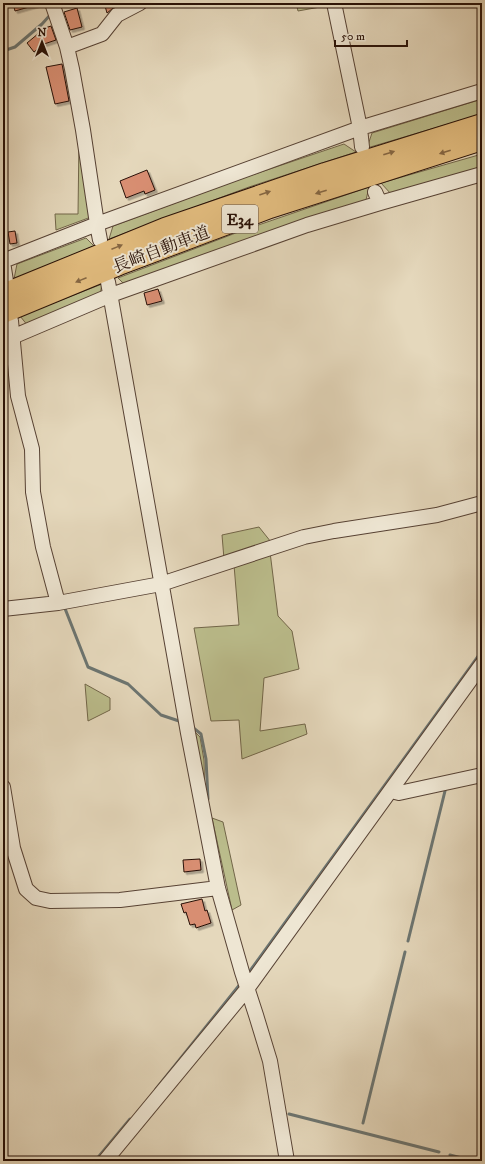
<svg xmlns="http://www.w3.org/2000/svg" width="485" height="1164" font-family="'IM FELL DW Pica','Noto Serif JP',serif">
<style>
.green{fill:#bbbd8c;stroke:#726649}
.lines{fill:none;stroke-linecap:round;stroke-linejoin:round}
.stream{stroke:#6c7571;stroke-width:3}
.building{fill:#d88e72;stroke:#281006;filter:url(#shadow)}
.minor-casing{stroke:#574234;stroke-width:16}
.highway-casing{stroke:#281006;stroke-width:22}
.minor{stroke:#eee6d3;stroke-width:14}
.highway{stroke:#e2bc7e;stroke-width:20}
.oneway{fill:#856642}
.labels{text-anchor:middle;stroke-width:4;stroke-linejoin:round;paint-order:stroke}
.shield{fill:#eee6d3;stroke:#635044;stroke-width:1}
.shield-label{font-size:16px;font-weight:bold;fill:#281006}
.street-label{font-size:17px;fill:#281006;stroke:#eee6d3}
</style>
<defs>
<filter id="shadow"><feDropShadow dx="2.5" dy="2.5" stdDeviation="0" flood-color="#0004"/></filter>
</defs>
<rect width="100%" height="100%" fill="#e5d8bc"/>
<filter id="stains"><feTurbulence type="fractalNoise" baseFrequency=".005" numOctaves="4"/><feColorMatrix values="0 0 0 0 .2 0 0 0 0 .09 0 0 0 0 .02 0 0 0 .5 -.17"/></filter>
<radialGradient id="worn" r=".72"><stop offset=".6" stop-color="#630" stop-opacity="0"/><stop offset="1" stop-color="#630" stop-opacity=".3"/></radialGradient>
<path class="green" d="M 296,3 L 331,3 L 331,5 L 298,11 Z
M 482,99 L 482,114 L 367,148 L 372,133 Z
M 79,138 L 91,217 L 56,230 L 55,214 L 78,214 Z
M 344,144 L 356,152 L 249,187 L 109,239 L 113,226 L 240,179 Z
M 482,154 L 482,167 L 391,194 L 381,183 Z
M 369,187 L 366,200 L 270,232 L 125,285 L 118,278 L 241,231 Z
M 86,238 L 94,246 L 14,279 L 17,264 Z
M 102,284 L 100,295 L 28,326 L 20,316 Z
M 259,527 L 271,542 L 224,559 L 222,535 Z
M 270,552 L 278,616 L 292,631 L 299,669 L 264,678 L 260,731 L 305,724 L 307,734 L 242,759 L 239,720 L 211,721 L 194,628 L 239,625 L 234,565 Z
M 85,684 L 110,698 L 110,710 L 88,721 Z
M 192,729 L 200,737 L 204,760 L 205,802 Z
M 212,818 L 223,822 L 241,905 L 232,910 Z"/>
<g class="lines">
<path class="stream" d="M 3,51 L 15,47 L 42,24 L 51,14
M 3,219 L 6,247
M 64,606 L 88,667 L 128,684 L 161,715 L 182,722
M 191,726 L 201,734 L 206,759 L 208,799
M 408,941 L 445,791
M 247,975 L 482,651
M 156,1089 L 241,983
M 289,1114 L 439,1152
M 363,1123 L 405,952
M 450,1155 L 473,1161
M 95,1161 L 130,1119"/>
</g>
<path class="building" d="M 13,3 L 36,3 L 36,5 L 15,11 Z
M 114,3 L 116,3 L 117,5 L 107,13 L 105,6 Z
M 77,8 L 82,27 L 70,30 L 64,12 Z
M 51,26 L 56,40 L 44,44 L 34,52 L 27,43 L 45,28 Z
M 62,64 L 69,101 L 55,104 L 46,67 Z
M 147,170 L 155,190 L 145,194 L 144,191 L 126,198 L 120,181 Z
M 15,231 L 17,243 L 10,244 L 8,232 Z
M 158,289 L 162,301 L 147,305 L 144,293 Z
M 200,859 L 201,870 L 184,872 L 183,860 Z
M 202,899 L 205,911 L 207,910 L 211,923 L 196,928 L 195,924 L 190,925 L 186,912 L 184,913 L 181,904 Z"/>
<g class="lines">
<defs>
<path id="minor" d="M 52,3 L 67,47 L 72,69 L 83,130 L 97,224 L 100,240
M 334,3 L 360,128 L 362,147
M 67,47 L 102,34 L 117,15 L 140,3
M 375,192 L 380,203
M 3,261 L 97,224 L 360,128 L 482,91
M 3,262 L 6,281
M 108,282 L 188,733 L 218,888 L 242,972 L 256,1015 L 270,1061 L 287,1161
M 11,321 L 18,396 L 32,449 L 33,492 L 43,547 L 58,603
M 3,341 L 111,295 L 307,225 L 380,203 L 482,174
M 3,609 L 58,603 L 161,584 L 304,537 L 334,531 L 437,515 L 482,503
M 3,787 L 13,848 L 26,889 L 36,898 L 50,901 L 120,900 L 218,888
M 391,791 L 399,793 L 482,775
M 105,1161 L 247,989 L 482,664"/>
<path id="highway" d="M 3,294 L 165,228 L 325,173 L 482,124
M 3,313 L 119,265 L 270,208 L 482,140"/>
</defs>
<use href="#minor" class="minor-casing"/>
<use href="#highway" class="highway-casing"/>
<use href="#minor" class="minor"/>
<use href="#highway" class="highway"/>
</g>
<defs><path id="oneway-solid" d="M-6-.8H1V-3.2L6.5 0L1 3.2V.8H-6Z"/></defs>
<g class="oneway">
<use href="#oneway-solid" transform="translate(445 152) rotate(162)"/>
<use href="#oneway-solid" transform="translate(389 153) rotate(-18)"/>
<use href="#oneway-solid" transform="translate(321 192) rotate(162)"/>
<use href="#oneway-solid" transform="translate(265 193) rotate(-19)"/>
<use href="#oneway-solid" transform="translate(117 247) rotate(-22)"/>
<use href="#oneway-solid" transform="translate(81 280) rotate(158)"/>
</g>
<g class="labels">
<rect class="shield" x="222" y="205" width="36" height="28" rx="3"/>
<g class="shield-label">
<text x="240" y="225">E34</text>
</g>
<g class="street-label">
<text transform="translate(161 249) rotate(-21)" y="6">長崎自動車道</text>
</g>
</g>
<rect width="485" height="1164" fill="none" stroke="#e5d8bc" stroke-width="16"/>
<rect x="4" y="4" width="477" height="1156" fill="none" stroke="#281006" stroke-width="2"/>
<rect x="8" y="8" width="469" height="1148" fill="none" stroke="#281006"/>
<g transform="translate(42 42)" stroke="#eee6d3" stroke-width="3" paint-order="stroke">
<path d="M0-3L7 15L0 10L-7 15Z" fill="#281006"/>
<text y="-6" font-size="11" font-weight="bold" text-anchor="middle" fill="#281006">N</text>
</g>
<path d="M335 40v6h72v-6" fill="none" stroke="#281006" stroke-width="2"/>
<text x="341" y="40" font-size="12" fill="#281006" stroke="#eee6d3" stroke-width="3" paint-order="stroke">50 m</text>
<rect width="100%" height="100%" filter="url(#stains)"/>
<rect width="100%" height="100%" fill="url(#worn)"/>
</svg>
